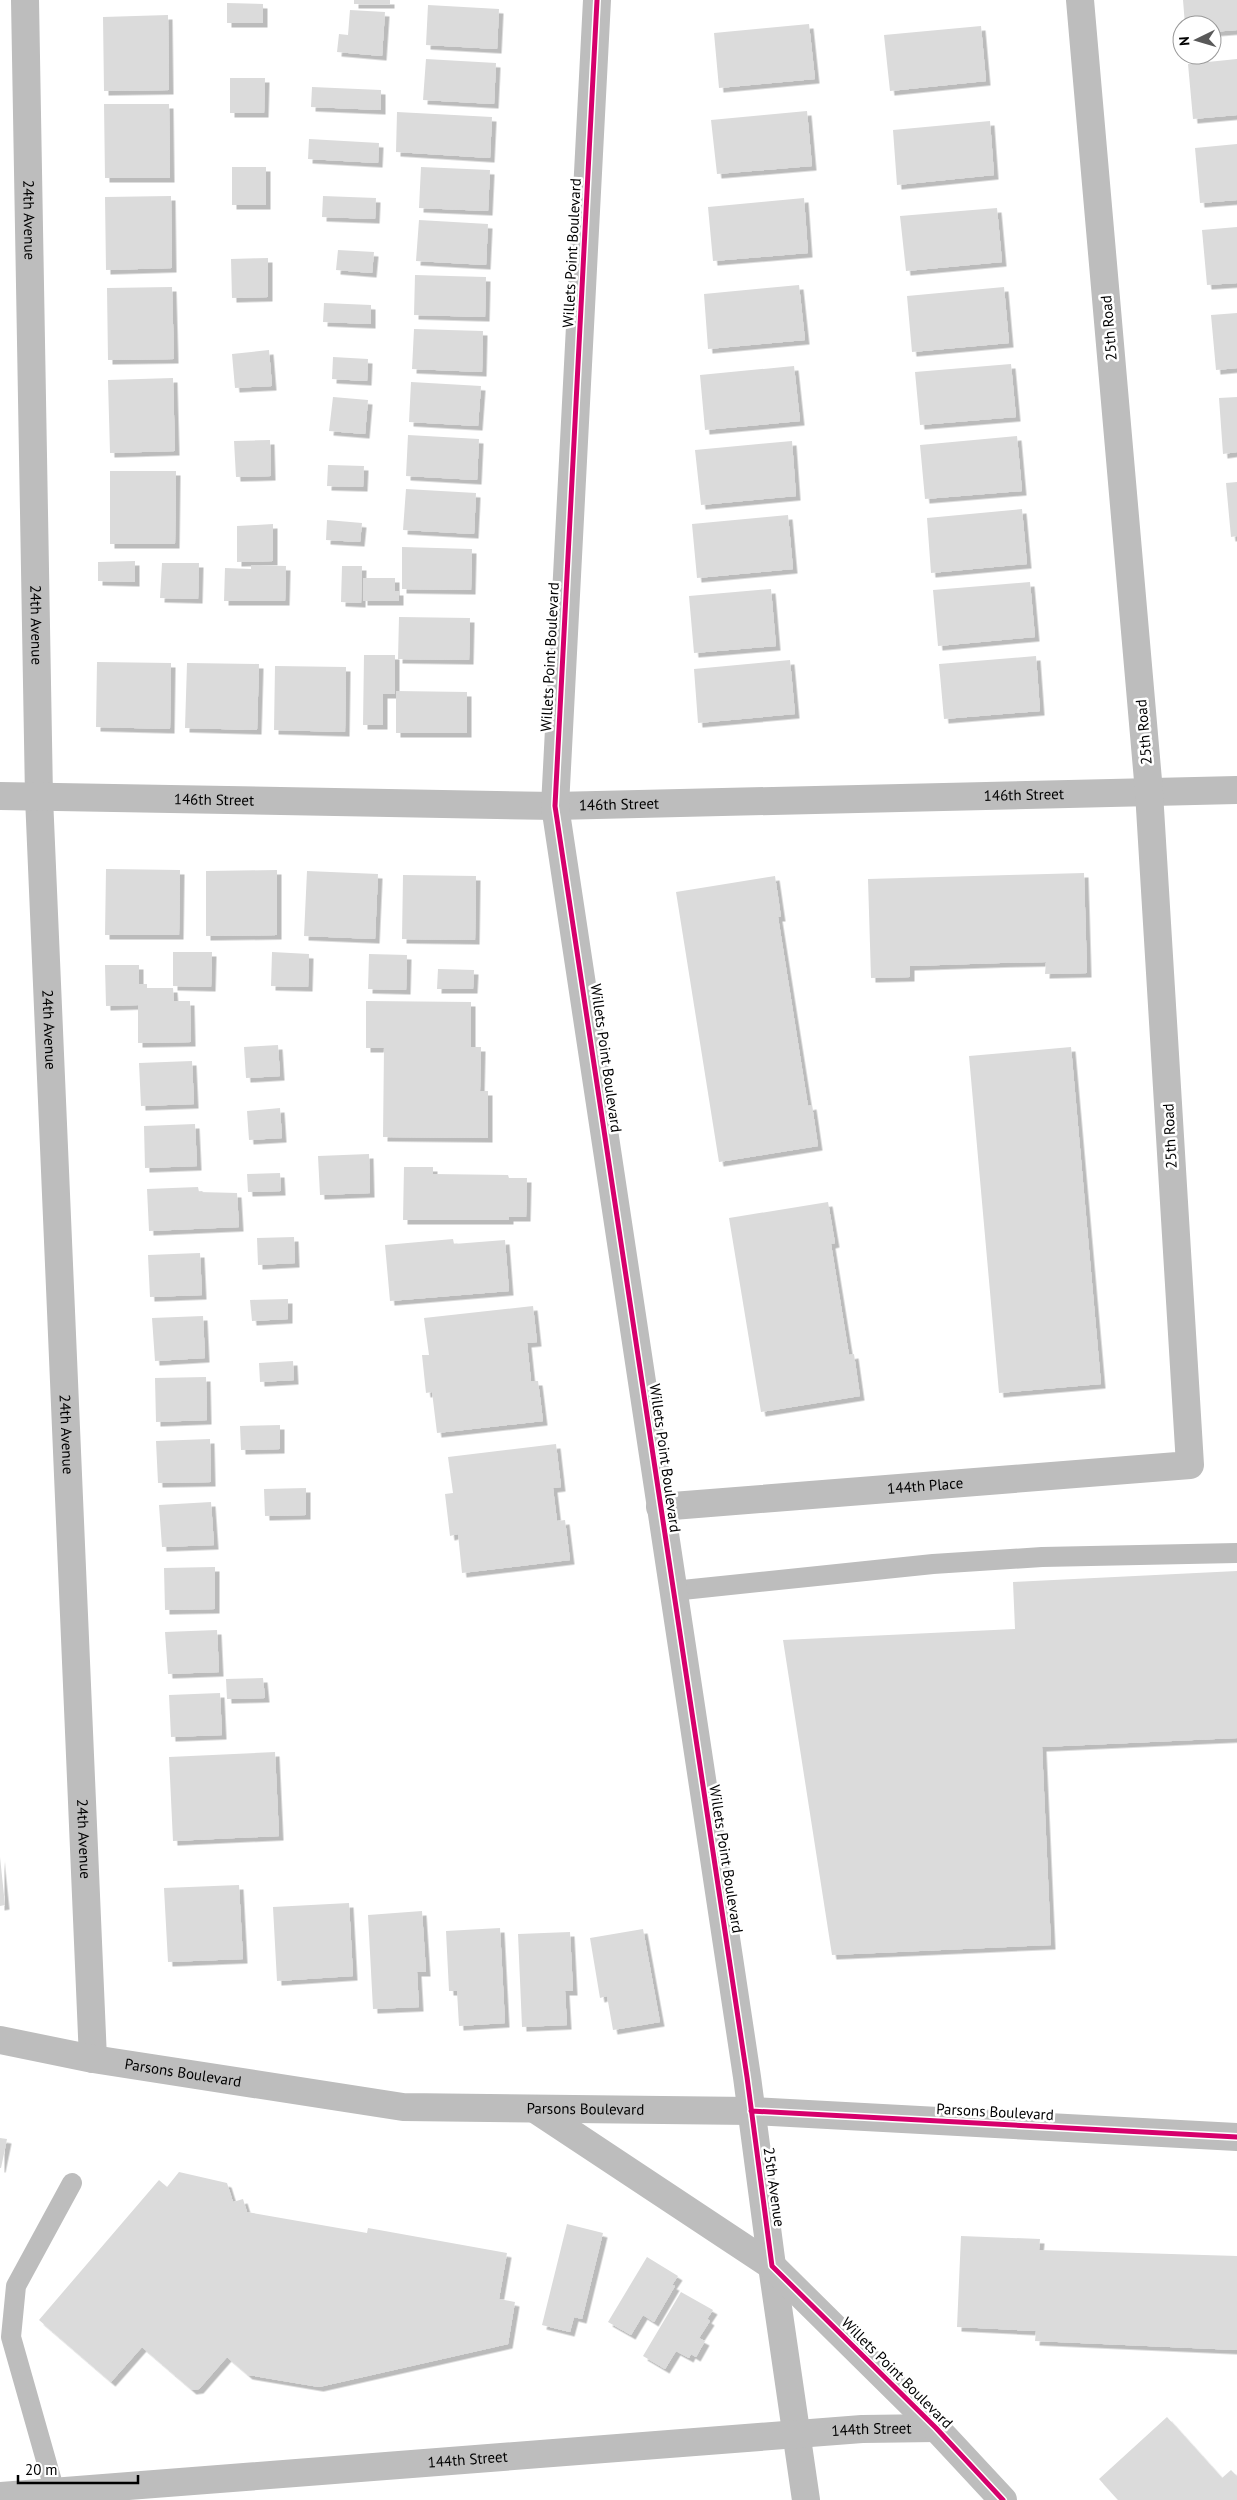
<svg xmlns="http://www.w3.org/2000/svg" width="1237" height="2500" font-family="'PT Sans',sans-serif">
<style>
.building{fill:#dbdbdb;filter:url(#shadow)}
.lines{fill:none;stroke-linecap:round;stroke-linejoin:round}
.service{stroke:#bdbdbd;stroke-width:20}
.minor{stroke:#bdbdbd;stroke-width:28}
.tertiary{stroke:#bdbdbd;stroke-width:28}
.cycleway-casing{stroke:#fff;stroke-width:8}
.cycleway{stroke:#d6006c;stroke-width:5}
.labels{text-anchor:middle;stroke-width:5;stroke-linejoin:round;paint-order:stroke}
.street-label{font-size:15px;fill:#000;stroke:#fff}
</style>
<defs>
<filter id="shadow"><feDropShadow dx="4.5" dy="4.5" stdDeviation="0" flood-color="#0004"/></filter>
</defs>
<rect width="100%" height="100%" fill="#fff"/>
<path class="building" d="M 354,0 L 390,0 L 390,4 L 354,4 Z
M 1183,0 L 1237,0 L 1237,30 L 1212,32 L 1212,25 L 1185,25 Z
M 227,3 L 263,4 L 263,23 L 227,23 Z
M 428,5 L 499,9 L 497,49 L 426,45 Z
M 350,10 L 385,12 L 382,56 L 337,52 L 339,34 L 348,35 Z
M 168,15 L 169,90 L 104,91 L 103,17 Z
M 809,24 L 815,79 L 719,88 L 714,33 Z
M 981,26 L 986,81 L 890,91 L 884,35 Z
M 426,59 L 496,63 L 494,104 L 423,100 Z
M 1237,59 L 1237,115 L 1193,119 L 1188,64 Z
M 230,78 L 265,78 L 264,113 L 230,113 Z
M 312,87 L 381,90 L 381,110 L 311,107 Z
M 104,104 L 169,104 L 170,178 L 105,178 Z
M 807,111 L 812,166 L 717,174 L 711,120 Z
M 397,112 L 492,117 L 490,158 L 396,152 Z
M 990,121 L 994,175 L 897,185 L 893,130 Z
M 309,139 L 379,143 L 378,163 L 308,159 Z
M 1237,144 L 1237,200 L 1200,203 L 1195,148 Z
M 232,167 L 266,167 L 266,205 L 232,205 Z
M 421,167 L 490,170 L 488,211 L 419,208 Z
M 171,196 L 172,268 L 106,270 L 105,197 Z
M 323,196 L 376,198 L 375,219 L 322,217 Z
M 804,198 L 808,253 L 713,261 L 708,207 Z
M 997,208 L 1002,262 L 906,271 L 900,216 Z
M 419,220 L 488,224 L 486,265 L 416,261 Z
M 1237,227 L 1237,283 L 1207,285 L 1202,230 Z
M 338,250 L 374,252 L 372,273 L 336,270 Z
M 268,258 L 268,297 L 232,298 L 231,259 Z
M 415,275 L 486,277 L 485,317 L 414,315 Z
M 799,285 L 805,340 L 708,349 L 704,294 Z
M 172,287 L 174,359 L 108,360 L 107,288 Z
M 1004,287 L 1009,343 L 912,352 L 907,296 Z
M 324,303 L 371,305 L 371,324 L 323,322 Z
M 1237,313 L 1237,368 L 1216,370 L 1211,315 Z
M 414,329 L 483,331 L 482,372 L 412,369 Z
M 269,350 L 272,386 L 235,388 L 232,354 Z
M 333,357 L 368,359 L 367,381 L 332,379 Z
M 1011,364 L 1016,417 L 920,425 L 915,372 Z
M 794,366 L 800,421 L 705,430 L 700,375 Z
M 173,378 L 175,451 L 110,453 L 108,380 Z
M 411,382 L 481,386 L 478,426 L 409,422 Z
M 333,397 L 368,400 L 365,434 L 329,431 Z
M 1237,397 L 1237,452 L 1223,454 L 1219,398 Z
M 408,435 L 479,439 L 477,480 L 406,476 Z
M 1017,436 L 1022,491 L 925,499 L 920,445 Z
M 270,440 L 271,476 L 236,477 L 234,441 Z
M 792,441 L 796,496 L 701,505 L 695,450 Z
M 328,465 L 364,466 L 363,487 L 327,486 Z
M 110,471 L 176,471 L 175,544 L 110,544 Z
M 1237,482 L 1237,536 L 1231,537 L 1226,483 Z
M 406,489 L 476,493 L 474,534 L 403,530 Z
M 1022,509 L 1027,564 L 931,573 L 927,518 Z
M 788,515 L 793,569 L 697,578 L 692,524 Z
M 327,520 L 362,523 L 360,542 L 326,540 Z
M 273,524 L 273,561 L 237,562 L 237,526 Z
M 402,547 L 472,549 L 471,590 L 402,589 Z
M 135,561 L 135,582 L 98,581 L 98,562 Z
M 162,563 L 199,563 L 198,599 L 160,598 Z
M 251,565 L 286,566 L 285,601 L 224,601 L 225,568 L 251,569 Z
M 342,566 L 362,566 L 361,603 L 341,602 Z
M 363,578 L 395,578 L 395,591 L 399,591 L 399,601 L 363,601 Z
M 1030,582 L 1035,637 L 938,646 L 933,590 Z
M 771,589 L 776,646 L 694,653 L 689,596 Z
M 399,617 L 470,618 L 469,660 L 398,659 Z
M 364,655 L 395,655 L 395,694 L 383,694 L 383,725 L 363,725 Z
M 1036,656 L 1040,711 L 944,719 L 939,664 Z
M 790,660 L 795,714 L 698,723 L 694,669 Z
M 97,662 L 171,663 L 170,729 L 96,727 Z
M 187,663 L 259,664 L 257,730 L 185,728 Z
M 275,666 L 346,667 L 345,732 L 274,730 Z
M 396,691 L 467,692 L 467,733 L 396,733 Z
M 106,869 L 180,870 L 179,935 L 105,935 Z
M 277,870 L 277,935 L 206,936 L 206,871 Z
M 307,871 L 378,874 L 375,939 L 304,936 Z
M 1084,873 L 1087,973 L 1045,974 L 1046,962 L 1000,963 L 910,966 L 910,977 L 871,978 L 868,879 Z
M 403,875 L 476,876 L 475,940 L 402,939 Z
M 775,876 L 781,917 L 778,917 L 808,1106 L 812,1105 L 818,1146 L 719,1162 L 676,892 Z
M 173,952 L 212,952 L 211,987 L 173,986 Z
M 272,952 L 309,954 L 308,987 L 271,986 Z
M 369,954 L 407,955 L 406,990 L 368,989 Z
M 105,965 L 139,965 L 139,984 L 147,984 L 147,988 L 173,988 L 174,1001 L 190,1001 L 191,1042 L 138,1043 L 138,1005 L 106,1006 Z
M 438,969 L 474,970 L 473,989 L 437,989 Z
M 366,1001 L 471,1002 L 471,1047 L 481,1047 L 480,1091 L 488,1091 L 488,1138 L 383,1137 L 384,1048 L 366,1048 Z
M 278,1045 L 280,1076 L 246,1078 L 244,1047 Z
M 1071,1047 L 1101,1384 L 999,1393 L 969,1056 Z
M 192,1061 L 194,1104 L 141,1106 L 139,1063 Z
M 280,1108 L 282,1138 L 249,1140 L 247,1111 Z
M 195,1124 L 197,1166 L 145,1168 L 144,1126 Z
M 369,1154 L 370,1193 L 320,1195 L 318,1156 Z
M 404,1167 L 433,1167 L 433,1174 L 508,1175 L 509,1178 L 527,1178 L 526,1217 L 509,1217 L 509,1220 L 403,1220 Z
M 280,1173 L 281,1191 L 248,1192 L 247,1174 Z
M 198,1187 L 199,1192 L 237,1193 L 239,1227 L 149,1231 L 147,1189 Z
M 828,1202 L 835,1243 L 831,1244 L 849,1355 L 854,1354 L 860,1396 L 761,1412 L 729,1218 Z
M 294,1237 L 295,1263 L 258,1265 L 257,1238 Z
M 453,1239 L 454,1244 L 505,1240 L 509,1291 L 390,1301 L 385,1245 Z
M 200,1253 L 202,1295 L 150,1297 L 148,1255 Z
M 288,1299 L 288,1319 L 252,1321 L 250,1300 Z
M 533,1306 L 537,1342 L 527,1343 L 531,1381 L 538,1381 L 543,1421 L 437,1433 L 432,1392 L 426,1393 L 422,1355 L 429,1355 L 424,1318 Z
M 203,1316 L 205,1358 L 155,1361 L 152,1318 Z
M 293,1361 L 294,1380 L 260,1382 L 259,1363 Z
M 206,1377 L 207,1420 L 156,1422 L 155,1378 Z
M 280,1425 L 280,1449 L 241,1450 L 240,1426 Z
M 210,1439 L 211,1482 L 158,1483 L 156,1441 Z
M 556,1444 L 561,1487 L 553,1488 L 557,1521 L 565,1520 L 570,1560 L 462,1573 L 458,1534 L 450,1536 L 445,1494 L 453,1493 L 448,1457 Z
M 306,1488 L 306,1515 L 265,1516 L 264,1489 Z
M 211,1502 L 214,1545 L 162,1547 L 159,1505 Z
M 215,1567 L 215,1609 L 165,1610 L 164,1568 Z
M 1237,1571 L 1237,1738 L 1042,1747 L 1051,1945 L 832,1955 L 783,1640 L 1015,1629 L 1013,1582 Z
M 217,1630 L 219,1672 L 168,1674 L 165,1632 Z
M 263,1678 L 265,1698 L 227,1699 L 226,1679 Z
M 220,1693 L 222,1735 L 171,1737 L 169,1695 Z
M 275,1752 L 279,1836 L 173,1841 L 169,1757 Z
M 0,1857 L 5,1905 L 0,1906 Z
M 239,1885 L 243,1959 L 168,1962 L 164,1888 Z
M 349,1903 L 353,1976 L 277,1981 L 273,1907 Z
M 422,1911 L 426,1972 L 417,1972 L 419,2007 L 373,2009 L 368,1915 Z
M 500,1928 L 505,2023 L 459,2026 L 457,1991 L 449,1991 L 446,1931 Z
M 643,1929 L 660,2022 L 613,2030 L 607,1996 L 600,1998 L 590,1938 Z
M 570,1932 L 573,1991 L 565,1991 L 567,2025 L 522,2027 L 518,1934 Z
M 0,2138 L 7,2139 L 1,2168 L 0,2168 Z
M 179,2172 L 227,2183 L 233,2202 L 243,2199 L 247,2212 L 367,2233 L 368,2228 L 507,2253 L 499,2299 L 515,2302 L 508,2344 L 319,2387 L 248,2375 L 227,2357 L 199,2389 L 192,2390 L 142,2347 L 111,2382 L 39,2320 L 159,2180 L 167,2187 Z
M 567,2224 L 603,2233 L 582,2319 L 574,2317 L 570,2332 L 542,2325 Z
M 961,2236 L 1040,2239 L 1039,2250 L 1237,2256 L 1237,2350 L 1035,2341 L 1036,2331 L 957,2327 Z
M 647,2257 L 678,2276 L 672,2285 L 675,2286 L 654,2322 L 643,2315 L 631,2335 L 608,2322 Z
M 681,2292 L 713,2310 L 707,2319 L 710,2321 L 699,2338 L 705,2341 L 696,2357 L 691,2354 L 689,2358 L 676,2351 L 665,2369 L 643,2356 Z
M 1167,2417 L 1222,2478 L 1231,2470 L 1237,2476 L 1237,2500 L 1118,2500 L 1099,2479 Z"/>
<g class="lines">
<path class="service" d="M 673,1591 L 933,1564 L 1042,1557 L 1237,1553
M 55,2492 L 11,2337 L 16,2286 L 72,2183"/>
<g class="minor">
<path id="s1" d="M 25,0 L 39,797 L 93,2059"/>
<path id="s2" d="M 0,796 L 555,806 L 1237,790"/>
<path id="s3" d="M 660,1507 L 1190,1465 L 1149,792 L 1080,0"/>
<path d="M 772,2266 L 806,2500"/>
<path id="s4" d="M 0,2496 L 862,2429 L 936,2428"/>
</g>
<g class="tertiary">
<path d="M 597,0 L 555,806 L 747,2077 L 772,2266"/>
<path id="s5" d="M 0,2040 L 93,2059 L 403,2107 L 751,2111 L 1237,2137"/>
<path d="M 535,2109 L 772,2266 L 936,2428 L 1003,2500"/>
</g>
<defs>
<path id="cycleway" d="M 597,0 L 555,806 L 747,2077 L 772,2266 L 936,2428 L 1003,2500
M 751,2111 L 1237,2137"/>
</defs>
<use href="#cycleway" class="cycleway-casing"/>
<use href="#cycleway" class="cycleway"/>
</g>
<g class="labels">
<g class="street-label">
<text dy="5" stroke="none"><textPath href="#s1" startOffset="220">24th Avenue</textPath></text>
<text transform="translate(572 253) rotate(-87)" y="5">Willets Point Boulevard</text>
<text transform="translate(1109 328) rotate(-95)" y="5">25th Road</text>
<text dy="5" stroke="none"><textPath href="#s1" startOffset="625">24th Avenue</textPath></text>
<text transform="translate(550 657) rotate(-87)" y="5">Willets Point Boulevard</text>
<text transform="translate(1144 732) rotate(-95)" y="5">25th Road</text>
<text dy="5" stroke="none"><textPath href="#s2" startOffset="1024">146th Street</textPath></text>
<text dy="5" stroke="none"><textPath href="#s2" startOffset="214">146th Street</textPath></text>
<text dy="5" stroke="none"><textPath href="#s2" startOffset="619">146th Street</textPath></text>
<text dy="5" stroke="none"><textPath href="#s1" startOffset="1030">24th Avenue</textPath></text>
<text transform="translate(606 1058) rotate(82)" y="5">Willets Point Boulevard</text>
<text transform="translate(1170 1136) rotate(-93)" y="5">25th Road</text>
<text dy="5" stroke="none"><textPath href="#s1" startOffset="1435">24th Avenue</textPath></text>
<text transform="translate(665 1458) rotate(82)" y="5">Willets Point Boulevard</text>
<text dy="5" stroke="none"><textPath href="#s3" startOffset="266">144th Place</textPath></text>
<text dy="5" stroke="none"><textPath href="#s1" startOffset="1840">24th Avenue</textPath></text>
<text transform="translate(726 1859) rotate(81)" y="5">Willets Point Boulevard</text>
<text dy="5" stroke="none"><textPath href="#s5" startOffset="186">Parsons Boulevard</textPath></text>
<text dy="5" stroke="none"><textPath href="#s5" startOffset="591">Parsons Boulevard</textPath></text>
<text transform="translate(995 2112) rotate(3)" y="5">Parsons Boulevard</text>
<text transform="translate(774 2187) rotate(82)" y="5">25th Avenue</text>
<text transform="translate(897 2373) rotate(45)" y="5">Willets Point Boulevard</text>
<text dy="5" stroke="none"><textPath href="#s4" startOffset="874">144th Street</textPath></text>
<text dy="5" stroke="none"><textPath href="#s4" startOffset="469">144th Street</textPath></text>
</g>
</g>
<g transform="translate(1197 40) rotate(265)"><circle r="24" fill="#ffffff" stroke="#999999"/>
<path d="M0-4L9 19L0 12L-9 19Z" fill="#595959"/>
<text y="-8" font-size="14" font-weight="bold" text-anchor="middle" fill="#000000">N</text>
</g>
<path d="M18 2475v8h120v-8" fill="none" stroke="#000000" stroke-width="2.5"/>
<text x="25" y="2475" font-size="15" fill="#000000" stroke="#ffffff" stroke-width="4" paint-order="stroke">20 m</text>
</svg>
